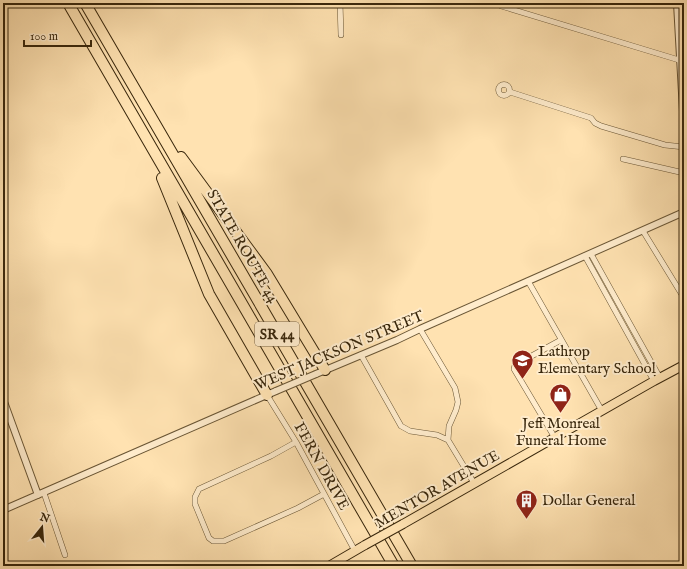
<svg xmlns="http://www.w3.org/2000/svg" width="687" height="569" font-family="'IM FELL English',serif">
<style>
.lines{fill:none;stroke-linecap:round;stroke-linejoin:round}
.minor-casing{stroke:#6a5635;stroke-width:6}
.tertiary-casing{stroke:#6a5635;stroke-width:8}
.primary-casing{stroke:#39270c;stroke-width:10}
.motorway-casing{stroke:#39270c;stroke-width:12}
.minor{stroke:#ffeccc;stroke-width:5}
.tertiary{stroke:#ffeccc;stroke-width:6}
.primary{stroke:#ffe2b1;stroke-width:8}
.motorway{stroke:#ffe2b1;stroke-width:10}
.tertiary-bridge-casing{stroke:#6a5635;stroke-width:8;stroke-linecap:butt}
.primary-bridge-casing{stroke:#39270c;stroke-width:10;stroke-linecap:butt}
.tertiary-bridge{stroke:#ffeccc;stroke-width:6}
.primary-bridge{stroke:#ffe2b1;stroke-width:8}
.labels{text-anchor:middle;stroke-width:4;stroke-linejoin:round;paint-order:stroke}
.shield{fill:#ffeccc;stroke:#746246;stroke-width:1}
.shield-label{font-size:14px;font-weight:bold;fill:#39270c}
.street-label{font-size:15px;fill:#39270c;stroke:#ffeccc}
.poi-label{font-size:15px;fill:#39270c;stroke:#ffeccc;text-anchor:start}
</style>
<rect width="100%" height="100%" fill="#ffe2b1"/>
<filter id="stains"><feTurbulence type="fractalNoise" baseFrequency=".005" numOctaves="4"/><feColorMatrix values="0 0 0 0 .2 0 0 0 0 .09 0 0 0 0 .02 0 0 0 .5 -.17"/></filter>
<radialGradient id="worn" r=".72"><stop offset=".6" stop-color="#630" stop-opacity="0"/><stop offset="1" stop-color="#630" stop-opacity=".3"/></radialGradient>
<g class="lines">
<defs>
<path id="minor" d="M 340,3 L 341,35
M 501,6 L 679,60
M498.5 90a5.5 5.5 0 1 1 11 0a5.5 5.5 0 1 1-11 0Z
M 510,92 L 591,118 L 595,123 L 601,126 L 665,145 L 684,147
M 623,159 L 684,173
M 643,231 L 684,298
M 591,254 L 660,378
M 585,256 L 654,381
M 528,281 L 602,411
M 420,329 L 455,388 L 458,402 L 456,410 L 449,426 L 448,440 L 474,483
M 361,355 L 401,426 L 410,431 L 437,435 L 448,440
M 267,395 L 296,442 L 355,551
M 555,438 L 514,369 L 515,365 L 561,340
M 296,442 L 271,456 L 199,489 L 195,497 L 195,504 L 209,538 L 213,541 L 224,541 L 298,508 L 324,494
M 44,493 L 65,555"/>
<path id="tertiary" d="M 677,3 L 684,129
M 316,374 L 397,340 L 420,329 L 684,212
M 3,399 L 38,495
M 3,510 L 276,391"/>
<path id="primary" d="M 403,524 L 654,381 L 684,365
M 329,566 L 365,545"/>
<path id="motorway" d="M 68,3 L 394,566
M 85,3 L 412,566
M 181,157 L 267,274 L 325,370
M 162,178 L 209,294 L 267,395"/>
</defs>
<use href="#minor" class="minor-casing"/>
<use href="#tertiary" class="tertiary-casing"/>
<use href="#primary" class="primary-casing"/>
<use href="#motorway" class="motorway-casing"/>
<use href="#minor" class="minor"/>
<use href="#tertiary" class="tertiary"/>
<use href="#primary" class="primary"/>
<use href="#motorway" class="motorway"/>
<defs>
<path id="tertiary-bridge" d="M 276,391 L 316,374"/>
<path id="primary-bridge" d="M 365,545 L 403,524"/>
</defs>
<use href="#tertiary-bridge" class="tertiary-bridge-casing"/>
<use href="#primary-bridge" class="primary-bridge-casing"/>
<use href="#tertiary-bridge" class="tertiary-bridge"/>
<use href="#primary-bridge" class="primary-bridge"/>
</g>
<defs>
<symbol id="school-pin" viewBox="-11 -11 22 30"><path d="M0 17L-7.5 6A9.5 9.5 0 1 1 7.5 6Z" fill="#8f2418" stroke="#ffeccc"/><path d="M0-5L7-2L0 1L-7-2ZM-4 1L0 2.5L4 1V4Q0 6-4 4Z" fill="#fff"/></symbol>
<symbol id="shop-pin" viewBox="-11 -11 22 30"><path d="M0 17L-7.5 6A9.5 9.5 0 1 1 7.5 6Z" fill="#8f2418" stroke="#ffeccc"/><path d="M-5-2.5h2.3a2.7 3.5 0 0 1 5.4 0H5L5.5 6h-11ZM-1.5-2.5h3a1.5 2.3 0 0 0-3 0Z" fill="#fff"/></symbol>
<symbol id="building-pin" viewBox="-11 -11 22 30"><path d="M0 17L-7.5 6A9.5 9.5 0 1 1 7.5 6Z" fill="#8f2418" stroke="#ffeccc"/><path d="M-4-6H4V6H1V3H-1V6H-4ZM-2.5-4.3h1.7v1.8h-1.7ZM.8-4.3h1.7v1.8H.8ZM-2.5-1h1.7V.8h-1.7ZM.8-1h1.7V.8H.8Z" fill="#fff"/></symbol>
</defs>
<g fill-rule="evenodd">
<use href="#school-pin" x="510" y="348" width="25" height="34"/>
<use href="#shop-pin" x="548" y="382" width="25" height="34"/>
<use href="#building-pin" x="514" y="488" width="25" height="34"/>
</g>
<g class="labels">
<rect class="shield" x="255" y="322" width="44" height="24" rx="3"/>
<g class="shield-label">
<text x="277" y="339">SR 44</text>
</g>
<g class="street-label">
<text transform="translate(243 246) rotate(60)" y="5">STATE ROUTE 44</text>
<text transform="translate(339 350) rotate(-23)" y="5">WEST JACKSON STREET</text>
<text transform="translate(322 466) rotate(61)" y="5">FERN DRIVE</text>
<text transform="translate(437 489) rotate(-30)" y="5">MENTOR AVENUE</text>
</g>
<g class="poi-label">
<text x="538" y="356">Lathrop<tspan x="538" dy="17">Elementary School</tspan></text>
<text x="561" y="428" text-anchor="middle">Jeff Monreal<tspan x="561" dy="17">Funeral Home</tspan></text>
<text x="542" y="505">Dollar General</text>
</g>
</g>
<rect width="687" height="569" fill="none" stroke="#ffe2b1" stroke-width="16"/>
<rect x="4" y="4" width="679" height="561" fill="none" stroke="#39270c" stroke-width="2"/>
<rect x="8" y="8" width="671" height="553" fill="none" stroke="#39270c"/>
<g transform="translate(42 527) rotate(17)" stroke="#ffeccc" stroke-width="3" paint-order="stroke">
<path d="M0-3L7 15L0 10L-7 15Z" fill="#39270c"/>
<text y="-6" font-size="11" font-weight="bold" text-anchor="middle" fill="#39270c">N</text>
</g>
<path d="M24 40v6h67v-6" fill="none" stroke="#39270c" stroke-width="2"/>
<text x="30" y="40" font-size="12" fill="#39270c" stroke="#ffeccc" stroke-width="3" paint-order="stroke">100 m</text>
<rect width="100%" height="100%" filter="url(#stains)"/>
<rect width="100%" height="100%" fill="url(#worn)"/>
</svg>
